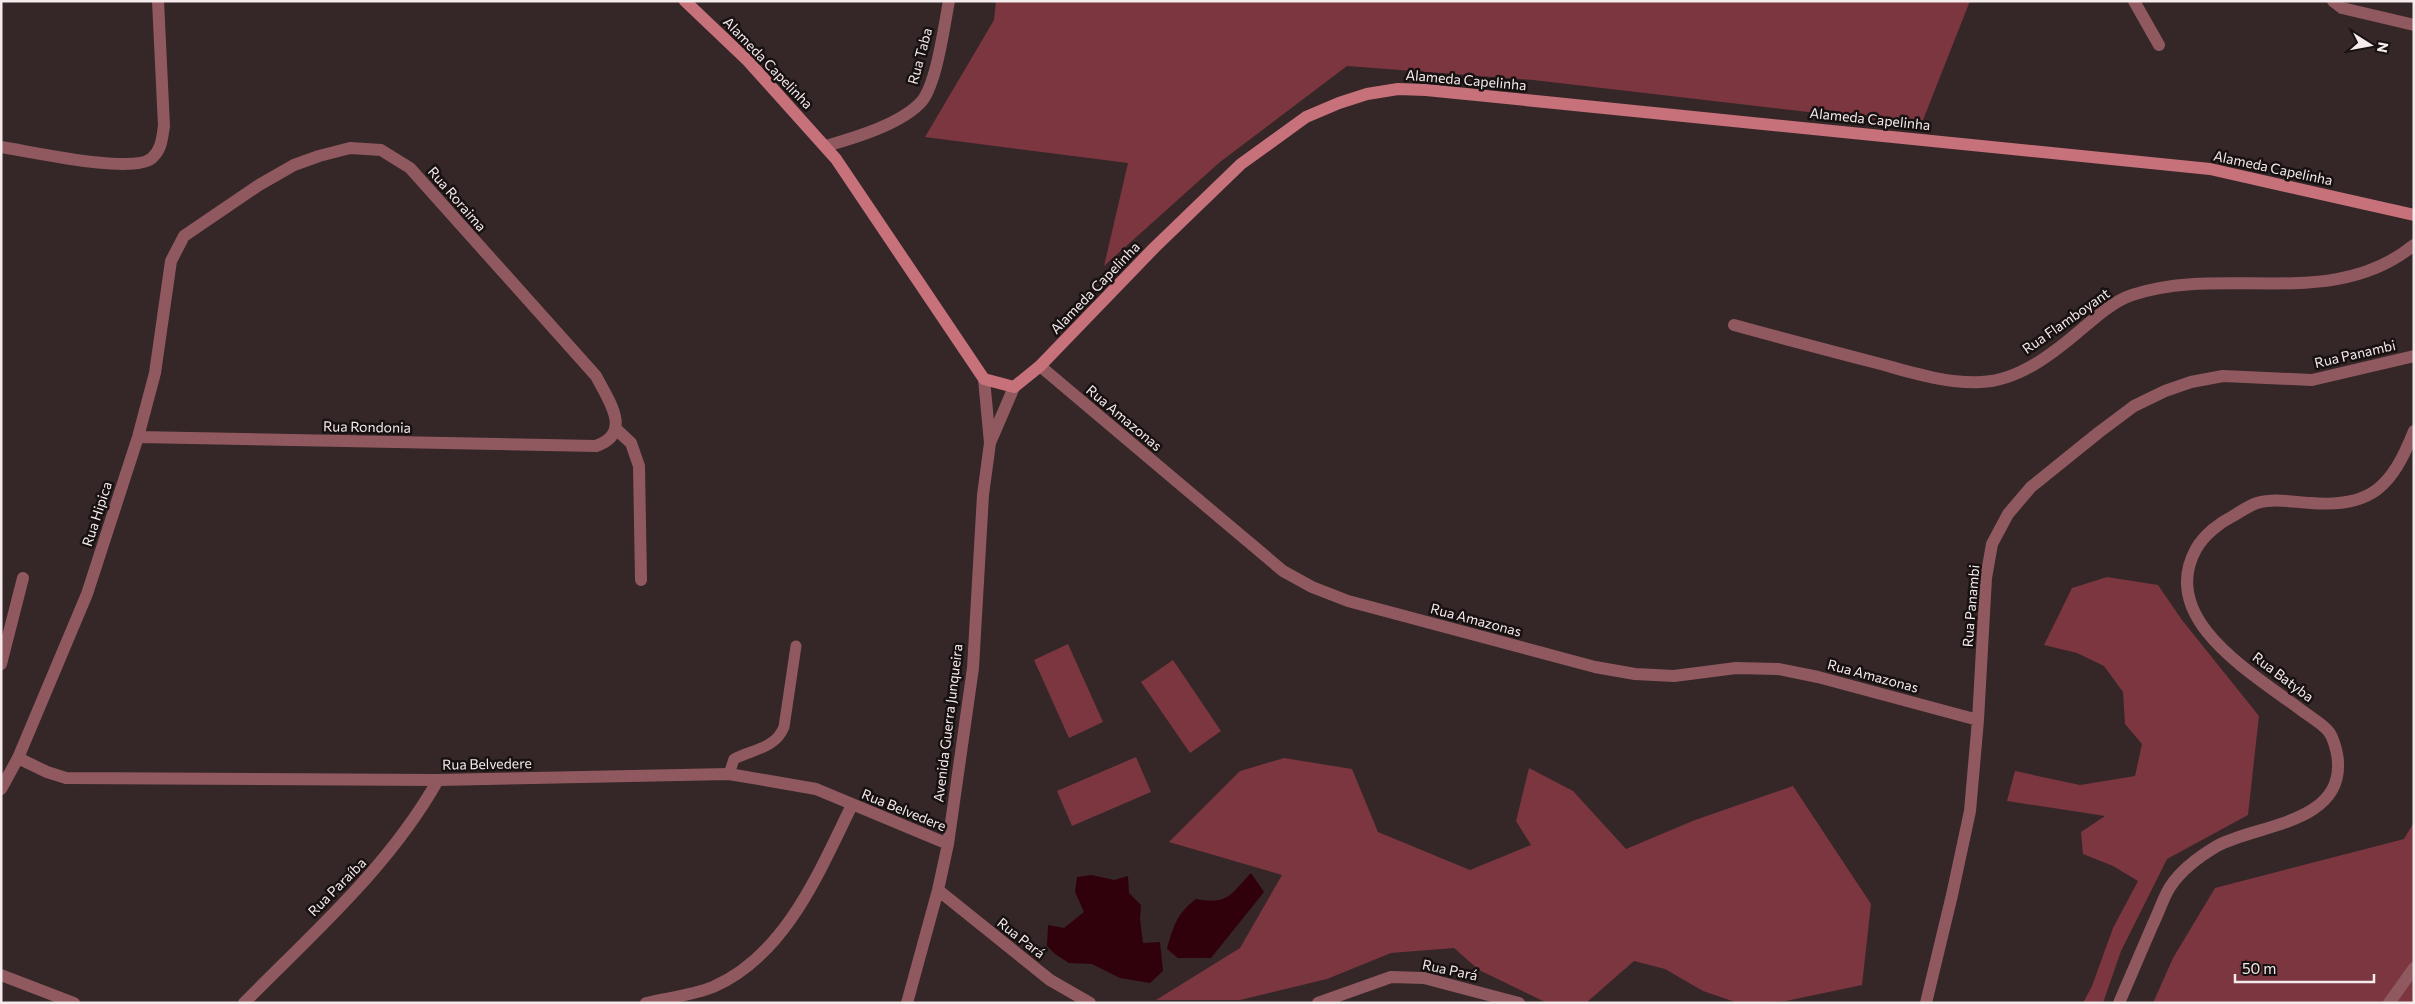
<svg xmlns="http://www.w3.org/2000/svg" width="2415" height="1004" font-family="Commissioner,sans-serif">
<style>
.green{fill:#7b3640}
.water{fill:#30000b}
.lines{fill:none;stroke-linecap:round;stroke-linejoin:round}
.lane{stroke:#8f595f;stroke-width:11}
.street{stroke:#8f595f;stroke-width:12}
.secondary{stroke:#c7717b;stroke-width:12}
.labels{text-anchor:middle;stroke-width:5;stroke-linejoin:round;paint-order:stroke}
.street-label{font-size:14px;fill:#f6ebec;stroke:#181111}
</style>
<rect width="100%" height="100%" fill="#352627"/>
<path class="green" d="M 996,1 L 1970,1 L 1921,125 L 1533,80 L 1347,66 L 1220,162 L 1104,266 L 1128,163 L 925,137 L 994,20 Z
M 2107,577 L 2158,585 L 2182,620 L 2259,716 L 2248,815 L 2167,859 L 2121,951 L 2103,1003 L 2083,1003 L 2092,986 L 2113,928 L 2138,881 L 2113,866 L 2083,854 L 2081,832 L 2105,816 L 2007,801 L 2015,771 L 2080,785 L 2135,776 L 2142,744 L 2125,724 L 2123,692 L 2104,666 L 2077,653 L 2044,645 L 2072,588 Z
M 1068,644 L 1103,722 L 1069,738 L 1034,660 Z
M 1173,660 L 1221,731 L 1190,753 L 1141,682 Z
M 1136,757 L 1151,792 L 1072,826 L 1057,791 Z
M 1284,758 L 1352,769 L 1378,832 L 1470,870 L 1531,845 L 1516,821 L 1529,768 L 1573,791 L 1626,849 L 1695,820 L 1793,786 L 1871,904 L 1862,985 L 1786,1001 L 1738,1003 L 1703,991 L 1665,969 L 1634,961 L 1586,1003 L 1547,1003 L 1479,970 L 1454,948 L 1391,953 L 1327,979 L 1240,1000 L 1156,1000 L 1240,948 L 1282,875 L 1169,842 L 1240,771 Z
M 2414,822 L 2414,1003 L 2153,1003 L 2173,958 L 2215,888 L 2404,839 Z"/>
<path class="water" d="M 1251,873 L 1264,892 L 1211,958 L 1178,958 L 1167,949 C 1173,927 1177,913 1196,899 C 1228,905 1230,895 1251,873 Z
M 1092,875 L 1114,880 L 1128,876 L 1129,893 L 1141,905 L 1140,919 L 1143,943 L 1160,942 L 1163,971 L 1150,983 L 1120,978 L 1092,964 L 1069,963 L 1055,954 L 1047,946 L 1048,925 L 1064,928 L 1084,912 L 1075,892 L 1077,877 Z"/>
<g class="lines">
<path class="lane" d="M 729,774 L 734,759 C 753,749 775,749 784,727 L 796,646"/>
<path class="street" d="M 2134,1 L 2159,45
M 2333,1 L 2342,8 L 2414,25
M 826,146 C 854,138 902,124 922,101 C 937,82 944,26 949,1
M 1,147 C 29,151 133,175 152,158 C 162,149 162,138 164,126 L 158,1
M 1734,325 C 1781,338 1827,350 1873,362 C 1908,371 1944,384 1981,382 C 2019,381 2055,352 2083,328 C 2097,316 2114,301 2132,295 C 2225,264 2332,312 2414,245
M 1040,366 L 1283,571 L 1312,587 L 1348,601 L 1595,667 L 1635,674 L 1674,676 L 1736,668 L 1778,669 L 1818,677 L 1978,720
M 984,379 L 990,443 L 1014,387
M 616,429 L 631,443 L 639,466 L 641,580
M 1,664 L 23,578
M 18,758 L 47,772 L 66,778 L 438,780 L 729,774 L 816,789 L 948,844
M 1,789 L 18,758 L 87,594 L 138,437 L 155,373 L 171,261 L 184,236 L 259,185 L 294,165 L 319,156 L 350,148 L 381,150 L 410,168 L 596,376 C 609,401 633,433 596,446 L 138,437
M 938,890 L 1050,980 L 1090,1003
M 1,975 L 74,1003
M 244,1003 C 313,933 389,867 438,780
M 646,1003 C 667,998 693,995 713,987 C 786,955 819,872 852,805
M 907,1003 L 938,890 L 948,844 L 973,668 L 983,495 L 990,443
M 1318,1003 L 1391,977 L 1424,978 L 1519,1003
M 1926,1003 L 1952,895 L 1970,811 L 1978,720 L 1986,578 L 1992,544 L 2008,514 L 2031,487 L 2098,433 L 2134,406 L 2165,391 L 2191,382 L 2223,376 L 2312,380 L 2414,356
M 2119,1003 C 2130,977 2142,950 2153,924 C 2159,912 2163,898 2170,887 C 2181,870 2200,856 2217,846 C 2255,825 2341,824 2338,763 C 2338,755 2334,739 2329,732 C 2323,724 2309,716 2301,710 C 2254,674 2157,620 2196,549 C 2204,535 2219,523 2233,516 C 2240,512 2248,506 2257,503 C 2274,498 2293,502 2311,503 C 2372,508 2392,486 2414,431
M 2389,1003 L 2414,968"/>
<path class="secondary" d="M 685,1 L 748,61 L 836,159 L 984,379 L 1014,387 L 1040,366 L 1154,248 L 1241,164 L 1306,117 L 1339,103 L 1367,94 L 1398,89 L 1426,90 L 2210,169 L 2414,215"/>
</g>
<g class="labels">
<g class="street-label">
<text transform="translate(920 56) rotate(-75)" y="5">Rua Taba</text>
<text transform="translate(768 63) rotate(46)" y="5">Alameda Capelinha</text>
<text transform="translate(1466 80) rotate(5)" y="5">Alameda Capelinha</text>
<text transform="translate(1870 119) rotate(6)" y="5">Alameda Capelinha</text>
<text transform="translate(2273 168) rotate(12)" y="5">Alameda Capelinha</text>
<text transform="translate(457 199) rotate(49)" y="5">Rua Roraima</text>
<text transform="translate(1095 288) rotate(-46)" y="5">Alameda Capelinha</text>
<text transform="translate(2066 321) rotate(-35)" y="5">Rua Flamboyant</text>
<text transform="translate(2355 354) rotate(-13)" y="5">Rua Panambi</text>
<text transform="translate(1124 418) rotate(40)" y="5">Rua Amazonas</text>
<text transform="translate(367 427) rotate(1)" y="5">Rua Rondonia</text>
<text transform="translate(97 514) rotate(-72)" y="5">Rua Hipica</text>
<text transform="translate(1971 606) rotate(-85)" y="5">Rua Panambi</text>
<text transform="translate(1476 620) rotate(15)" y="5">Rua Amazonas</text>
<text transform="translate(1873 676) rotate(15)" y="5">Rua Amazonas</text>
<text transform="translate(2283 677) rotate(37)" y="5">Rua Batyba</text>
<text transform="translate(948 723) rotate(-83)" y="5">Avenida Guerra Junqueira</text>
<text transform="translate(487 764) rotate(-1)" y="5">Rua Belvedere</text>
<text transform="translate(904 810) rotate(22)" y="5">Rua Belvedere</text>
<text transform="translate(337 887) rotate(-45)" y="5">Rua Paraíba</text>
<text transform="translate(1021 938) rotate(38)" y="5">Rua Pará</text>
<text transform="translate(1450 970) rotate(12)" y="5">Rua Pará</text>
</g>
</g>
<rect width="2415" height="1004" fill="none" stroke="#f6ebec" stroke-width="5"/>
<g transform="translate(2370 45) rotate(101)" stroke="#181111" stroke-width="4" paint-order="stroke">
<path d="M0-4L9 19L0 12L-9 19Z" fill="#f6ebec"/>
<text y="-8" font-size="14" font-weight="bold" text-anchor="middle" fill="#f6ebec">N</text>
</g>
<path d="M2235 974v8h139v-8" fill="none" stroke="#f6ebec" stroke-width="2.5"/>
<text x="2242" y="974" font-size="15" fill="#f6ebec" stroke="#181111" stroke-width="4" paint-order="stroke">50 m</text>
</svg>
